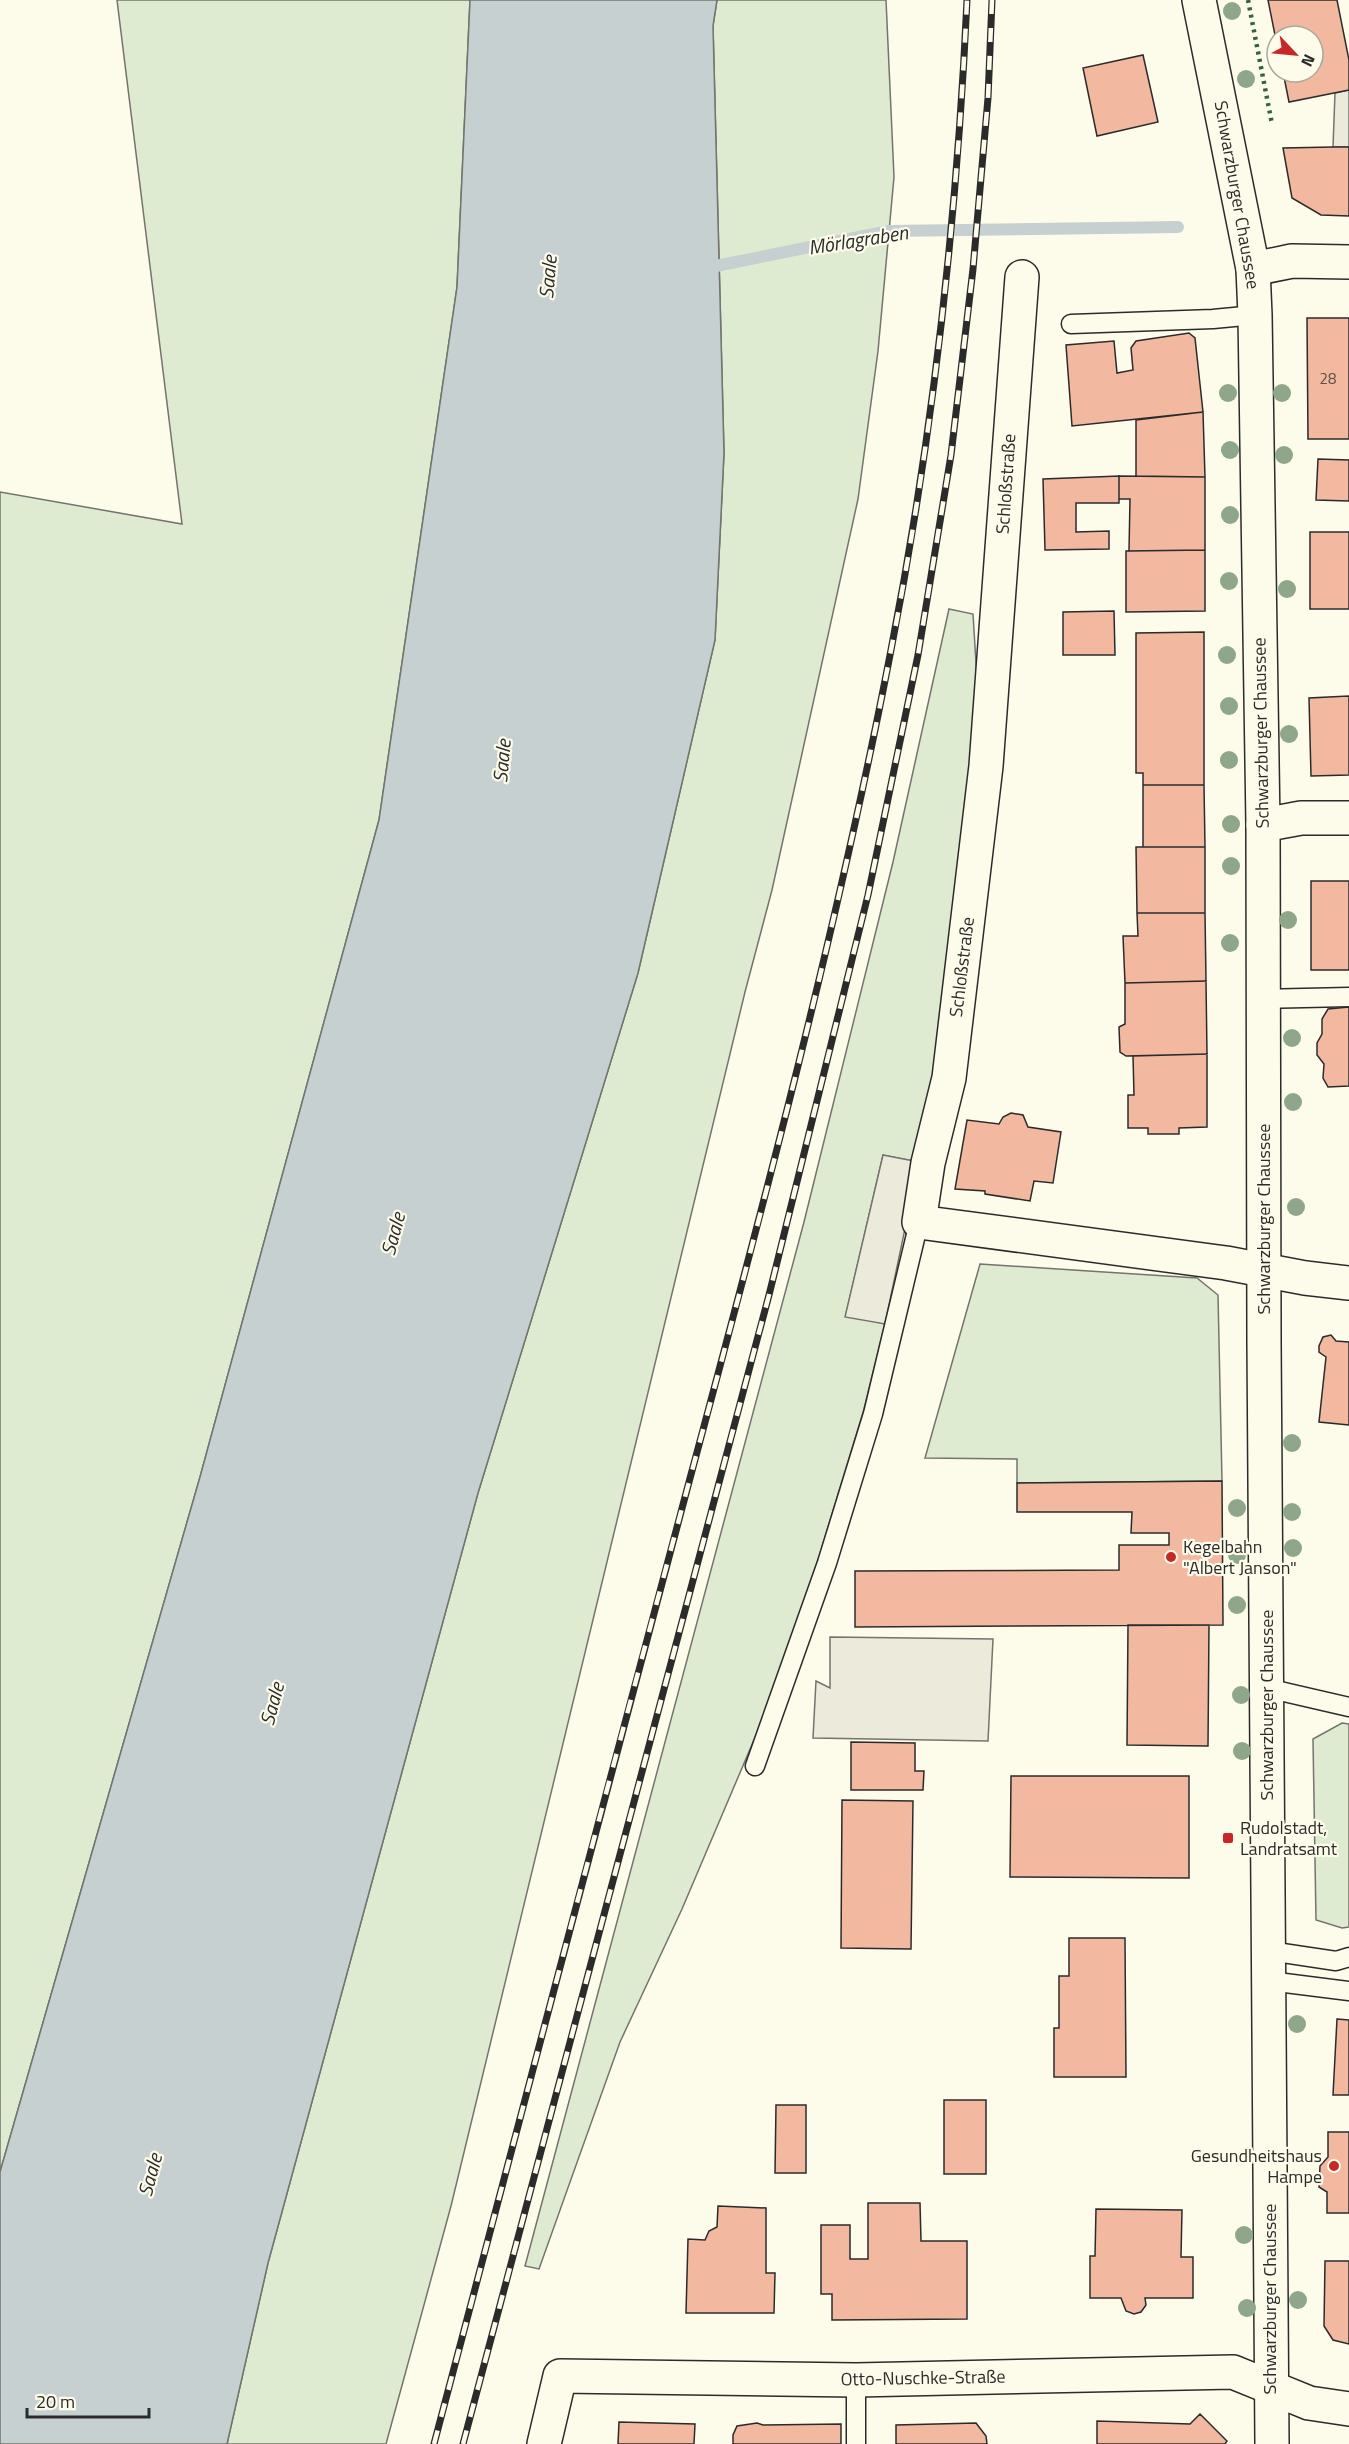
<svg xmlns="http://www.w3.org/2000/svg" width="1349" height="2444" font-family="'Titillium Web',sans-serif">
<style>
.green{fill:#deebd1;stroke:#74746e;stroke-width:1.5}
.parking{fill:#eceadb;stroke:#74746e;stroke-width:1.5}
.water{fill:#c7d0d0;stroke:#74746e;stroke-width:1.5}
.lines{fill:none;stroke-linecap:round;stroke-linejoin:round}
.stream{stroke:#c7d0d0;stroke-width:12}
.building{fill:#f2b8a0;stroke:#2b2b2b;stroke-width:1.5}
.lane-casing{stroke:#2b2b2b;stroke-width:21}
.street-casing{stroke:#2b2b2b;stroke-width:36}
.primary-casing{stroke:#2b2b2b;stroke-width:36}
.lane{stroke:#fdfbea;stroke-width:18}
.street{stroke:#fdfbea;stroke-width:33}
.primary{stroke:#fdfbea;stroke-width:33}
.rail-casing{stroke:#2b2b2b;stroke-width:7}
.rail{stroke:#fdfbea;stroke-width:4.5;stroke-dasharray:14;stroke-linecap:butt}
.hedge{stroke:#34623c;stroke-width:4.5;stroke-dasharray:3 4.5;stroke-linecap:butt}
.tree{fill:#8ea78a}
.poi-dot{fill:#c62828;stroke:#fdfbea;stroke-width:2}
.labels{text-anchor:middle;stroke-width:4.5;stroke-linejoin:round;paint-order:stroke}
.number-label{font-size:15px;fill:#5d4e48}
.street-label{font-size:18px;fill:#2b2b2b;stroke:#fdfbea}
.poi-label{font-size:18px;fill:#2b2b2b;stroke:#fdfbea;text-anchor:start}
.water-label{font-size:20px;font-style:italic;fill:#2b2b2b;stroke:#fdfbea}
</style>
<rect width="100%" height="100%" fill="#fdfbea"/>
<path class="green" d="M 117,0 L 470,0 L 457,287 L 379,820 L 200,1477 L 0,2172 L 0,492 L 182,524 Z
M 717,0 L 886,0 L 894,177 L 878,351 L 858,499 L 772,890 L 745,992 L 451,2206 L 386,2444 L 227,2444 L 268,2263 L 478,1493 L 638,973 L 715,640 L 724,453 L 713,26 Z
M 949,609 L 973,614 L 980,728 L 934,1072 L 919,1162 L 883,1155 L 846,1314 L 885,1324 L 864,1409 L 818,1560 L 762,1721 L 682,1909 L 620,2042 L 539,2269 L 525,2266 L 804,1222 L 893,862 Z
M 980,1264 L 1197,1278 L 1218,1295 L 1222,1481 L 1017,1483 L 1017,1459 L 925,1458 Z
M 1342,1723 L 1349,1724 L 1349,1927 L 1342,1928 L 1316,1920 L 1313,1739 Z"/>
<path class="parking" d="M 1349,90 L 1349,147 L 1333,147 L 1335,93 Z
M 883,1155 L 919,1162 L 885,1324 L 845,1317 Z
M 830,1637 L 993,1639 L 988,1741 L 813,1738 L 816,1681 L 830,1688 Z"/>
<path class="water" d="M 470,0 L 717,0 L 713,26 L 724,453 L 715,640 L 638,973 L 478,1493 L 268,2263 L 227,2444 L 0,2444 L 0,2172 L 200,1477 L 379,820 L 457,287 Z"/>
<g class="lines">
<path class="stream" d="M 706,268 L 889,231 L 1178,227"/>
</g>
<path class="building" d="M 1268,0 L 1337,0 L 1349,60 L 1349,90 L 1289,102 L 1283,72 L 1313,72 L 1313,36 L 1277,36 L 1277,45 Z
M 1143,55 L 1158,122 L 1097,136 L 1083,68 Z
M 1333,147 L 1349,147 L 1349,216 L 1321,215 L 1292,198 L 1283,148 Z
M 1307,318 L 1349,318 L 1349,439 L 1308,439 Z
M 1189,333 L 1195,338 L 1203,412 L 1072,426 L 1066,345 L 1114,341 L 1117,373 L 1133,370 L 1131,348 L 1136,341 Z
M 1203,412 L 1205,477 L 1136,476 L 1136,420 Z
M 1318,459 L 1349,460 L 1349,501 L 1316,500 Z
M 1119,476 L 1205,477 L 1205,550 L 1129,551 L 1130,499 L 1119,499 Z
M 1119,476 L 1119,503 L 1076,503 L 1076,532 L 1109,531 L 1109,549 L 1045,550 L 1043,479 Z
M 1310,532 L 1349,532 L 1349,609 L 1310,609 Z
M 1205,550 L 1205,611 L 1126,612 L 1126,551 Z
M 1114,611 L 1115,655 L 1063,655 L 1063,612 Z
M 1204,632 L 1204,785 L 1143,785 L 1143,773 L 1136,773 L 1136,633 Z
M 1349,696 L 1349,775 L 1311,776 L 1309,698 Z
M 1143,785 L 1204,785 L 1205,847 L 1143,847 Z
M 1136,847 L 1205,847 L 1205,913 L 1137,913 Z
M 1311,881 L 1349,881 L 1349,970 L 1311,970 Z
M 1137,913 L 1205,913 L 1206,981 L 1125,983 L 1123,936 L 1138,936 Z
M 1206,981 L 1207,1054 L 1126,1056 L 1120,1052 L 1119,1027 L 1125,1024 L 1125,983 Z
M 1349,1007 L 1349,1086 L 1328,1087 L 1323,1078 L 1324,1064 L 1317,1055 L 1317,1043 L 1322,1034 L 1322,1019 L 1328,1009 Z
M 1207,1054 L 1207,1127 L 1179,1128 L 1179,1134 L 1148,1134 L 1148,1128 L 1128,1128 L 1128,1095 L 1134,1095 L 1133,1056 Z
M 1011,1113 L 1023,1115 L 1028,1127 L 1061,1132 L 1053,1183 L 1034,1181 L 1030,1201 L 985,1194 L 985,1191 L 955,1189 L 967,1120 L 999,1124 L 1003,1117 Z
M 1331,1335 L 1336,1341 L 1349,1342 L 1349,1425 L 1319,1422 L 1326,1357 L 1319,1352 L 1319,1346 L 1323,1337 Z
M 1222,1481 L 1223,1625 L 855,1627 L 855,1571 L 1119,1570 L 1119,1545 L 1169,1545 L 1169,1533 L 1131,1533 L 1132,1512 L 1017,1512 L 1017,1483 Z
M 1128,1625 L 1209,1625 L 1208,1746 L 1127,1745 Z
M 851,1742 L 915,1743 L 915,1771 L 924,1771 L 923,1790 L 851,1790 Z
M 1011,1776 L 1189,1776 L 1189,1878 L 1010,1877 Z
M 842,1800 L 913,1801 L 911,1949 L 841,1948 Z
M 1069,1938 L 1125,1938 L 1126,2077 L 1054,2077 L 1054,2028 L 1059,2028 L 1059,1976 L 1069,1976 Z
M 1337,2019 L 1349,2020 L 1349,2095 L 1333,2095 Z
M 944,2100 L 986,2100 L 986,2174 L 944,2174 Z
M 776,2105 L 806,2105 L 806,2173 L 775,2173 Z
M 1328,2132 L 1349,2132 L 1349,2213 L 1327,2213 L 1327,2192 L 1319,2187 L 1320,2166 L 1328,2157 Z
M 868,2203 L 920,2203 L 921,2241 L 967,2241 L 967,2319 L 832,2320 L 832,2294 L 821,2294 L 821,2225 L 850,2225 L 850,2259 L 868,2259 Z
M 718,2206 L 766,2208 L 766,2273 L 775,2273 L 774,2313 L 686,2313 L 688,2239 L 705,2240 L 709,2231 L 717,2227 Z
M 1096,2209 L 1182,2210 L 1181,2257 L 1193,2257 L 1193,2298 L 1145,2298 L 1146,2305 L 1141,2312 L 1134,2314 L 1126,2311 L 1121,2298 L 1090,2298 L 1090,2256 L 1095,2256 Z
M 1325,2261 L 1349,2261 L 1349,2344 L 1333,2340 L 1324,2326 Z
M 1200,2414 L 1227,2441 L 1225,2444 L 1097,2444 L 1097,2421 L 1190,2424 Z
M 619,2422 L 695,2424 L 694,2444 L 618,2444 Z
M 757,2423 L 763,2425 L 841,2424 L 841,2444 L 733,2444 L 733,2435 L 737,2426 Z
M 976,2423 L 986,2436 L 987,2444 L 896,2444 L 896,2425 Z"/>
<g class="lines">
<defs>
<path id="lane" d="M 1071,324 L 1213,319 L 1255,315
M 1264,999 L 1349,997
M 1267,1688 L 1349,1707
M 755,1766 L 827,1563 L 873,1414 L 919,1222
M 1269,1951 L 1336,1961 L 1349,1957
M 1269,1981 L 1349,1991
M 856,2444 L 856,2380"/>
<path id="street" d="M 1253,269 L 1292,261 L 1349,262
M 1022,277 L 986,766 L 949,1078 L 928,1163 L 919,1222 L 1226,1263 L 1305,1278 L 1349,1283
M 1263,825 L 1301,818 L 1349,818
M 544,2444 L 560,2376 L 856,2380 L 1233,2372 L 1309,2403 L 1349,2409"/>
<path id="primary" d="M 1199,0 L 1253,269 L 1255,315 L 1263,825 L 1264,1342 L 1272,2444"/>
</defs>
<use href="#lane" class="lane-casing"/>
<use href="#street" class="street-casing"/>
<use href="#primary" class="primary-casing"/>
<use href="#lane" class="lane"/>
<use href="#street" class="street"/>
<use href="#primary" class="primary"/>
<defs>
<path id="rail" d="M 434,2444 C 519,2123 603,1803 689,1482 C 763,1207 837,930 891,650 C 933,435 957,218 967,0
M 463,2444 L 769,1295 L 868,895 L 918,655 L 951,455 L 973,269 L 988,98 L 992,0"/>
</defs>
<use href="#rail" class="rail-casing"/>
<use href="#rail" class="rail"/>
<path class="hedge" d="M 1248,0 L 1272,124"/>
</g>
<g class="tree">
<circle cx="1232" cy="11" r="9"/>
<circle cx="1246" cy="79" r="9"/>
<circle cx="1228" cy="393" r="9"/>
<circle cx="1282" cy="393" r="9"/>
<circle cx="1230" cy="450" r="9"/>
<circle cx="1284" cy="455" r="9"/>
<circle cx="1230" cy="515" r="9"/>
<circle cx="1229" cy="581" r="9"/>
<circle cx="1287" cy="589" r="9"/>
<circle cx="1227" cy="655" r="9"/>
<circle cx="1229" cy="706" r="9"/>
<circle cx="1289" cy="734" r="9"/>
<circle cx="1229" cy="760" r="9"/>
<circle cx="1231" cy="824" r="9"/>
<circle cx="1231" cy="866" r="9"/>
<circle cx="1288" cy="920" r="9"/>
<circle cx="1230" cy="943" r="9"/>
<circle cx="1292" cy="1038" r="9"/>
<circle cx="1293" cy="1102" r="9"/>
<circle cx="1296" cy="1207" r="9"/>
<circle cx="1292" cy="1443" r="9"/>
<circle cx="1237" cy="1508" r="9"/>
<circle cx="1292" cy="1512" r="9"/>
<circle cx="1293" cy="1548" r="9"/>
<circle cx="1237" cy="1555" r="9"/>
<circle cx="1237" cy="1605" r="9"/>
<circle cx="1241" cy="1695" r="9"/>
<circle cx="1242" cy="1751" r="9"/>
<circle cx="1297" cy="2024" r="9"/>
<circle cx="1244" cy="2235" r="9"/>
<circle cx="1298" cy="2300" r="9"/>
<circle cx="1247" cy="2308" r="9"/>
</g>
<g class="poi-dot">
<circle cx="1171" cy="1557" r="6"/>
<rect x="1222" y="1832" width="12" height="12" rx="3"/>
<circle cx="1334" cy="2166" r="6"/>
</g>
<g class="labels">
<g class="number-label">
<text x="1328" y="384">28</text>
</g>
<g class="street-label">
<text transform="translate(1237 195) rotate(80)" y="6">Schwarzburger Chaussee</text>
<text transform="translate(1006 484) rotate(-86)" y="6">Schloßstraße</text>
<text transform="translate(1261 733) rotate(-91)" y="6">Schwarzburger Chaussee</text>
<text transform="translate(962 967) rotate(-83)" y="6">Schloßstraße</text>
<text transform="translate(1264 1219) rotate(-90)" y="6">Schwarzburger Chaussee</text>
<text transform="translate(1267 1705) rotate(-90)" y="6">Schwarzburger Chaussee</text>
<text transform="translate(1270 2299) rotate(-90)" y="6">Schwarzburger Chaussee</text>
<text transform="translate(923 2378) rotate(-1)" y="6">Otto-Nuschke-Straße</text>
</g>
<g class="poi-label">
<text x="1183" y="1553">Kegelbahn<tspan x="1183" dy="21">"Albert Janson"</tspan></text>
<text x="1240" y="1834">Rudolstadt,<tspan x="1240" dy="21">Landratsamt</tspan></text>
<text x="1322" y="2162" text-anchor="end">Gesundheitshaus<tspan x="1322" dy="21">Hampe</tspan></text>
</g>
<g class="water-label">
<text transform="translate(858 240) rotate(-9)" y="7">Mörlagraben</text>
<text transform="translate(548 277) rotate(-85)" y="7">Saale</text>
<text transform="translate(502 761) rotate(-85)" y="7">Saale</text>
<text transform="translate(393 1234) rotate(-75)" y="7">Saale</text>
<text transform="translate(272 1704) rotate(-75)" y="7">Saale</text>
<text transform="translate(150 2175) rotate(-75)" y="7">Saale</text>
</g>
</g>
<g transform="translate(1295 54) rotate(116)"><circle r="28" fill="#fdfbea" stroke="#a9a89e" stroke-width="1.5"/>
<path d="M0-4.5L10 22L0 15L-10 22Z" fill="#c62828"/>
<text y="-9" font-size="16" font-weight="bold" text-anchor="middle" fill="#2b2b2b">N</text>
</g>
<path d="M27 2408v9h122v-9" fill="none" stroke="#2b2b2b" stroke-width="3"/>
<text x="36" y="2408" font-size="18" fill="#2b2b2b" stroke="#fdfbea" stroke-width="4.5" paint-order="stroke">20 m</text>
</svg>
